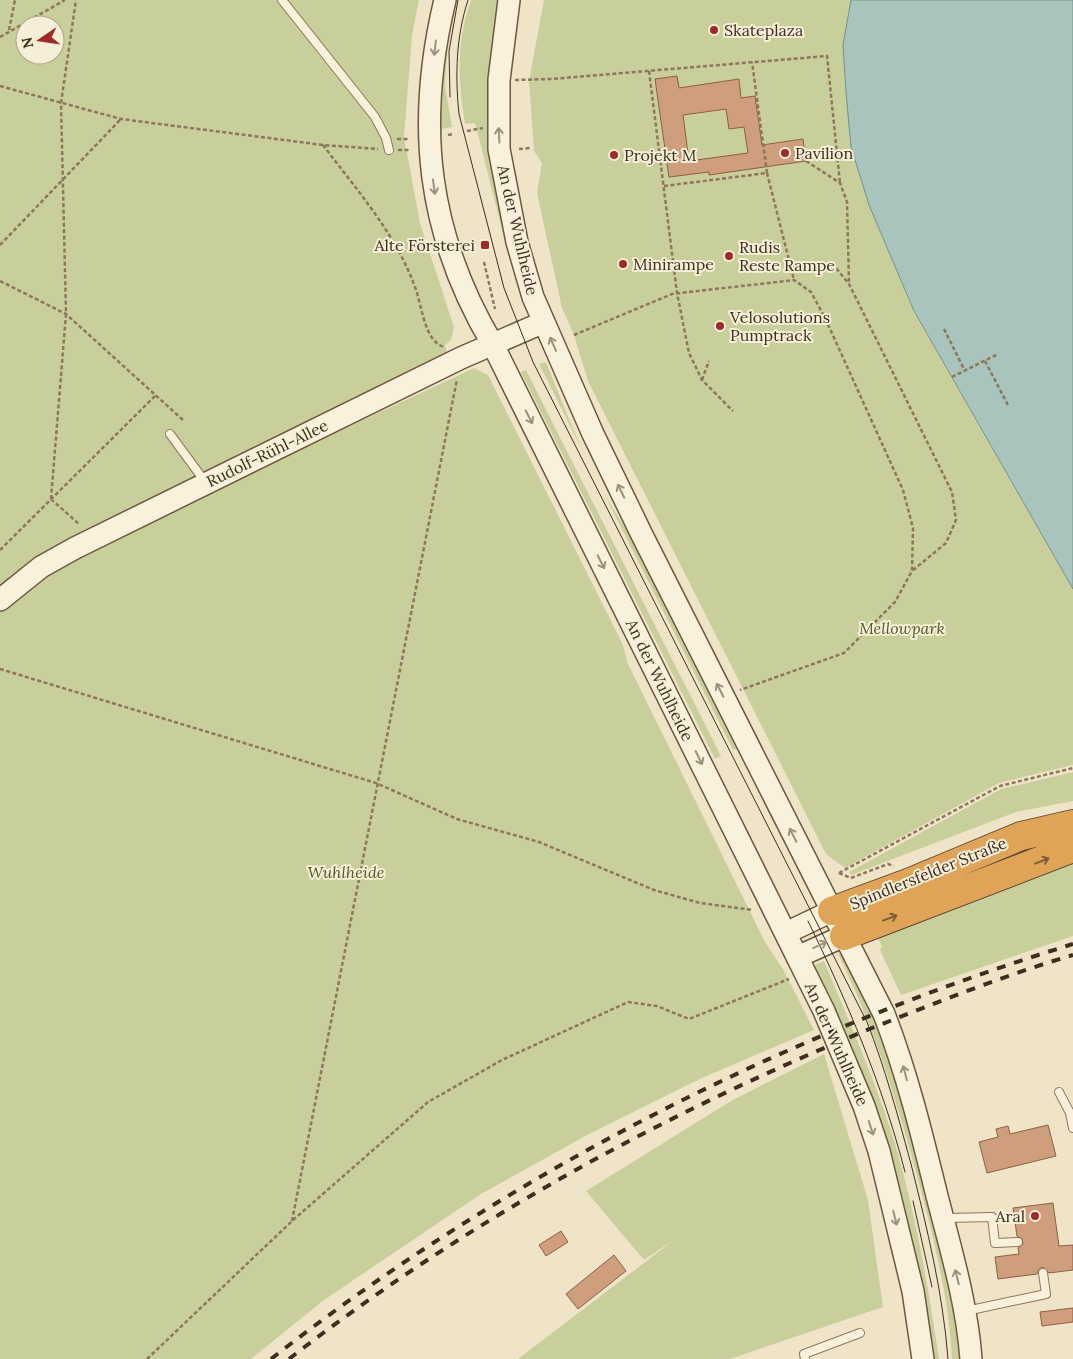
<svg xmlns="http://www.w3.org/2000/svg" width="1073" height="1359" font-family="Lora,serif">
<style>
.green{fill:#c9cf9b;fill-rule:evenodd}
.water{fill:#a9c4bc;stroke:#6f938a}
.building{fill:#cf9f7d;stroke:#8d5f41;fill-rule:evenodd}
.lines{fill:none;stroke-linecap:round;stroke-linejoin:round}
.lane-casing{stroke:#8d765c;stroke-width:10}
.secondary-casing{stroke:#6f573f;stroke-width:24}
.highway-casing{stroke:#5b4430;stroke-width:30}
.path{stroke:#8d765c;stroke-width:2.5;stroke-dasharray:4 2.5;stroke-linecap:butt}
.lane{stroke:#faf1dc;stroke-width:8}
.secondary{stroke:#faf1dc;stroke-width:21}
.highway{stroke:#e0a458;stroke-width:28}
.tram{stroke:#3d2e20;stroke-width:1}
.rail{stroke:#3d2e20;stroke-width:4;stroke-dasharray:9 9;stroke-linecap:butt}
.oneway{stroke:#9c907e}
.oneway2{stroke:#7e5d36}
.poi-dot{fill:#9e2a2b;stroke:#f7eed8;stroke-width:2}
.labels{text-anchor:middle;stroke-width:4;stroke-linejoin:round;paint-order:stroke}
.poi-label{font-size:16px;fill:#3d2e20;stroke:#f7eed8;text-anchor:start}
.street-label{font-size:16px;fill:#3d2e20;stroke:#f7eed8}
.park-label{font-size:16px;font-style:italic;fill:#4d5a26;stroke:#f7eed8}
</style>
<rect width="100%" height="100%" fill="#f0e4c8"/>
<path class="green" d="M 0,0 L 419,0 L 412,36 L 404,137 L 420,223 L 454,327 L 451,340 L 445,345 L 447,352 L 439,357 L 0,591 ZM 25,25 L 55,25 L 55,55 L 25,55 Z
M 454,0 L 447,50 L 445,86 L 452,127 L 437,130 L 442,52 Z
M 471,0 L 499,0 C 489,54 485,108 491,163 C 494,193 503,223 509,252 L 508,253 L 475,123 L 465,124 C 458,82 456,41 471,0 Z
M 544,0 L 851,0 L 869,205 L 914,312 L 1073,589 L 1073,765 L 999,783 L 845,868 L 826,854 L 588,381 L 574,335 L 562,308 L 537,193 L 542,163 L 534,151 L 529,81 Z
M 546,362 C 570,421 597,494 637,543 L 739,747 L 733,750 L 539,364 Z
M 474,368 L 488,375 L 623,645 L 628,664 L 765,942 L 784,971 L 814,1030 L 702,1078 L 589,1134 L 481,1194 L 324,1300 L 251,1359 L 0,1359 L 0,611 L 24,590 L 82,552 Z
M 526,370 L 721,756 L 715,759 L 521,372 Z
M 1073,772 L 1073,801 L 1016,812 L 851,875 L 849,872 L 1001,789 Z
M 1073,863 L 1073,936 L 901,995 L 880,950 L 882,946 L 876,935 Z
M 842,953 L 867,1002 L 893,1072 L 951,1286 L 964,1359 L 952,1359 C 949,1297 933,1236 917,1176 C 896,1099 874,1026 838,954 Z
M 824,961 C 848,1019 874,1077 893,1137 C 915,1210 928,1284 939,1359 L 930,1359 L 924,1313 L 816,975 L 814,965 Z
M 824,1054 L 868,1200 L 883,1307 L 730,1359 L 518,1359 L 674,1240 L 644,1260 L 586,1191 L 731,1101 Z"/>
<path class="water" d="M 851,0 L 1073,0 L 1073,589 L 914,311 L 869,205 L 851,147 L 846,92 L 843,45 Z"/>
<path class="building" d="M 677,76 L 679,88 L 739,79 L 741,98 L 755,96 L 762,145 L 803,139 L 806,161 L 709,175 L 709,172 L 669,177 L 655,79 ZM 726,109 L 729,129 L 744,127 L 748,153 L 689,161 L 683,115 Z
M 1048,1125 L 1056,1156 L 987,1173 L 979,1142 L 998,1137 L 996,1129 L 1008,1126 L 1010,1134 Z
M 1053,1203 L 1059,1246 L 1073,1245 L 1073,1270 L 1049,1273 L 1043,1267 L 1039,1269 L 1037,1274 L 998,1279 L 995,1257 L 1019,1254 L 1018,1248 L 1023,1244 L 1022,1239 L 1017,1236 L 1013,1208 Z
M 561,1231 L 568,1242 L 546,1256 L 539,1245 Z
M 614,1255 L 626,1271 L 578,1309 L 566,1294 Z
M 1073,1308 L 1073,1322 L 1042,1326 L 1040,1312 Z"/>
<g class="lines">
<defs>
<path id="lane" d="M 282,0 L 375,117 L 386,138 L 389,150
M 170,434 L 206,483
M 1059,1092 L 1070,1113 L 1073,1128
M 946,1218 L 992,1217 L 995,1243 L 1018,1242
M 966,1311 L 1046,1294 L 1043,1273
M 805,1359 L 804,1354 L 860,1333"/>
<path id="secondary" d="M 445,0 C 415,125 427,234 493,345 L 824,1011 L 864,1106 L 879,1151 L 913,1291 L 923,1359
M 509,0 L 499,80 L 499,149 L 517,242 L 533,297 L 593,434 L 642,535 L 884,1014 C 907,1073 922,1135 937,1196 C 951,1250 967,1304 971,1359
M 0,600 L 41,567 L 75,548 L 461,358 L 544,322
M 786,933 L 832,911
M 797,957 L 844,936"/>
<path id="highway" d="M 832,911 L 908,883 L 1021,836 L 1073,824
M 844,936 L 1073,848"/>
</defs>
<use href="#lane" class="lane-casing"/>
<use href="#secondary" class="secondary-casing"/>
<use href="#highway" class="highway-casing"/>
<path class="path" d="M 9,30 L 15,0
M 0,37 L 65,0
M 649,71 L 677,293 L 689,353 L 702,380 L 733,411
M 515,80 L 551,79 L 827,56 L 840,183
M 0,86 L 121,119 L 323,145 L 378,149
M 467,131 L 483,128
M 448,135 L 454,134
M 397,139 L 410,139
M 323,145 C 356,189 396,234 415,287 C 422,305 424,341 444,347
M 519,149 L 530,148
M 398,150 L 409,150
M 806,161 L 840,183 L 847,202 L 849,283
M 767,173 L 794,280
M 664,186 L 767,173 L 752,62
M 0,245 L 121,119
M 484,262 L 495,309
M 791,267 L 836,268 L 849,284 L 952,492 L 956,520 L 946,543 L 912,571
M 0,281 L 66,314 L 183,420
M 944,329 L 965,371
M 574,335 L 672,294 L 794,280 L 811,292 L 826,320 L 903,490 L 913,528 L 912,571 L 895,602 L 844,653 L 740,690
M 985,361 L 1009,407
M 952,377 L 998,354
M 702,380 L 709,361
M 51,499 L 66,314 L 61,103 L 76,0
M 51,499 L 80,525
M 0,550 L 156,395
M 0,669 L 376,783 L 457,819 L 539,842 L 654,890 L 700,903 L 753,910
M 839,873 L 1000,786 L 1073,768
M 839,873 L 851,878 L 888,864 L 894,866
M 292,1221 L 457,379
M 147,1359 L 292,1221 L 428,1102 L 502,1060 L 628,1002 L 657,1006 L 689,1019 L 789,979"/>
<use href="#lane" class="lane"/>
<use href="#secondary" class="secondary"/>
<use href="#highway" class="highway"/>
<path class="tram" d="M 468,0 C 456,37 455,75 459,114 L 504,288 L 533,362 L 867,1022 C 885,1068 898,1116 911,1164 C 927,1228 943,1293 948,1359
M 450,97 L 449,51 L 458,0
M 808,921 C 847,1001 883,1086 905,1172
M 913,1201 L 932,1287"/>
<path class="rail" d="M 271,1359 C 509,1173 784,1033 1073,944
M 289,1359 C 465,1222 666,1112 872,1028 C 938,1002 1005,975 1073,955"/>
</g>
<defs><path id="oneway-shaft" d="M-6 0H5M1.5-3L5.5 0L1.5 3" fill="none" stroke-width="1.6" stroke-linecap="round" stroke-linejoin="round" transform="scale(1.25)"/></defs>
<g class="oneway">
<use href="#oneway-shaft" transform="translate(435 48) rotate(97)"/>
<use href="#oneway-shaft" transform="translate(499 135) rotate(-93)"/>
<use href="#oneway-shaft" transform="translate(434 187) rotate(82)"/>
<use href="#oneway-shaft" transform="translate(553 344) rotate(-114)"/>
<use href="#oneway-shaft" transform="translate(529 417) rotate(63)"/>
<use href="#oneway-shaft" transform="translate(621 491) rotate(-116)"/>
<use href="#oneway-shaft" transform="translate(601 562) rotate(63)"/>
<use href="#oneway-shaft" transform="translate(720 690) rotate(-117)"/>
<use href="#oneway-shaft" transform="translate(699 758) rotate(64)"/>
<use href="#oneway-shaft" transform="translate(793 835) rotate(-117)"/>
<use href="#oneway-shaft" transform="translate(820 945) rotate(-25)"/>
<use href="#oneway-shaft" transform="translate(905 1073) rotate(-105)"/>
<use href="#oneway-shaft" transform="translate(871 1128) rotate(72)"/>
<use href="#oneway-shaft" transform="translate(895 1218) rotate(76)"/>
<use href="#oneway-shaft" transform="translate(957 1277) rotate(-104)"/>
</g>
<g class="oneway2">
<use href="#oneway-shaft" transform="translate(1042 861) rotate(-21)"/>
<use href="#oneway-shaft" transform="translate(890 918) rotate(-21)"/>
</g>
<g class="poi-dot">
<circle cx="714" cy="30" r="5"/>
<circle cx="785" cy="153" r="5"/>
<circle cx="614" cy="155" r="5"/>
<rect x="480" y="240" width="10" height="10" rx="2.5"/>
<circle cx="729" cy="256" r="5"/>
<circle cx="623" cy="264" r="5"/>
<circle cx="720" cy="326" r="5"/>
<circle cx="1035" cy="1216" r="5"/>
</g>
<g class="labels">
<g class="poi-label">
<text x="724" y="36">Skateplaza</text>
<text x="795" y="159">Pavilion</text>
<text x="624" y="161">Projekt M</text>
<text x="475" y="251" text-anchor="end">Alte Försterei</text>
<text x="739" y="253">Rudis<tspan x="739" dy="18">Reste Rampe</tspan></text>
<text x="633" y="270">Minirampe</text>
<text x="730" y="323">Velosolutions<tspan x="730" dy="18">Pumptrack</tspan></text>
<text x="1025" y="1222" text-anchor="end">Aral</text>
</g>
<g class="street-label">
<text transform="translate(518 230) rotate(77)" y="6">An der Wuhlheide</text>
<text transform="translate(267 453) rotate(-26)" y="6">Rudolf-Rühl-Allee</text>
<text transform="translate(660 680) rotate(64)" y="6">An der Wuhlheide</text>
<text transform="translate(928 873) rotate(-22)" y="6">Spindlersfelder Straße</text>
<text transform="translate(837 1044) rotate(66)" y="6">An der Wuhlheide</text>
</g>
<g class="park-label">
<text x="902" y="634">Mellowpark</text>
<text x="346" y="878">Wuhlheide</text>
</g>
</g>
<g transform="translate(40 40) rotate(257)"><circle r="24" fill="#f7eed8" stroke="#ada18e"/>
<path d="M0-4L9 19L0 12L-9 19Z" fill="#9e2a2b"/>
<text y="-8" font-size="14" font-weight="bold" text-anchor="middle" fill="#3d2e20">N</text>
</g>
</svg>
